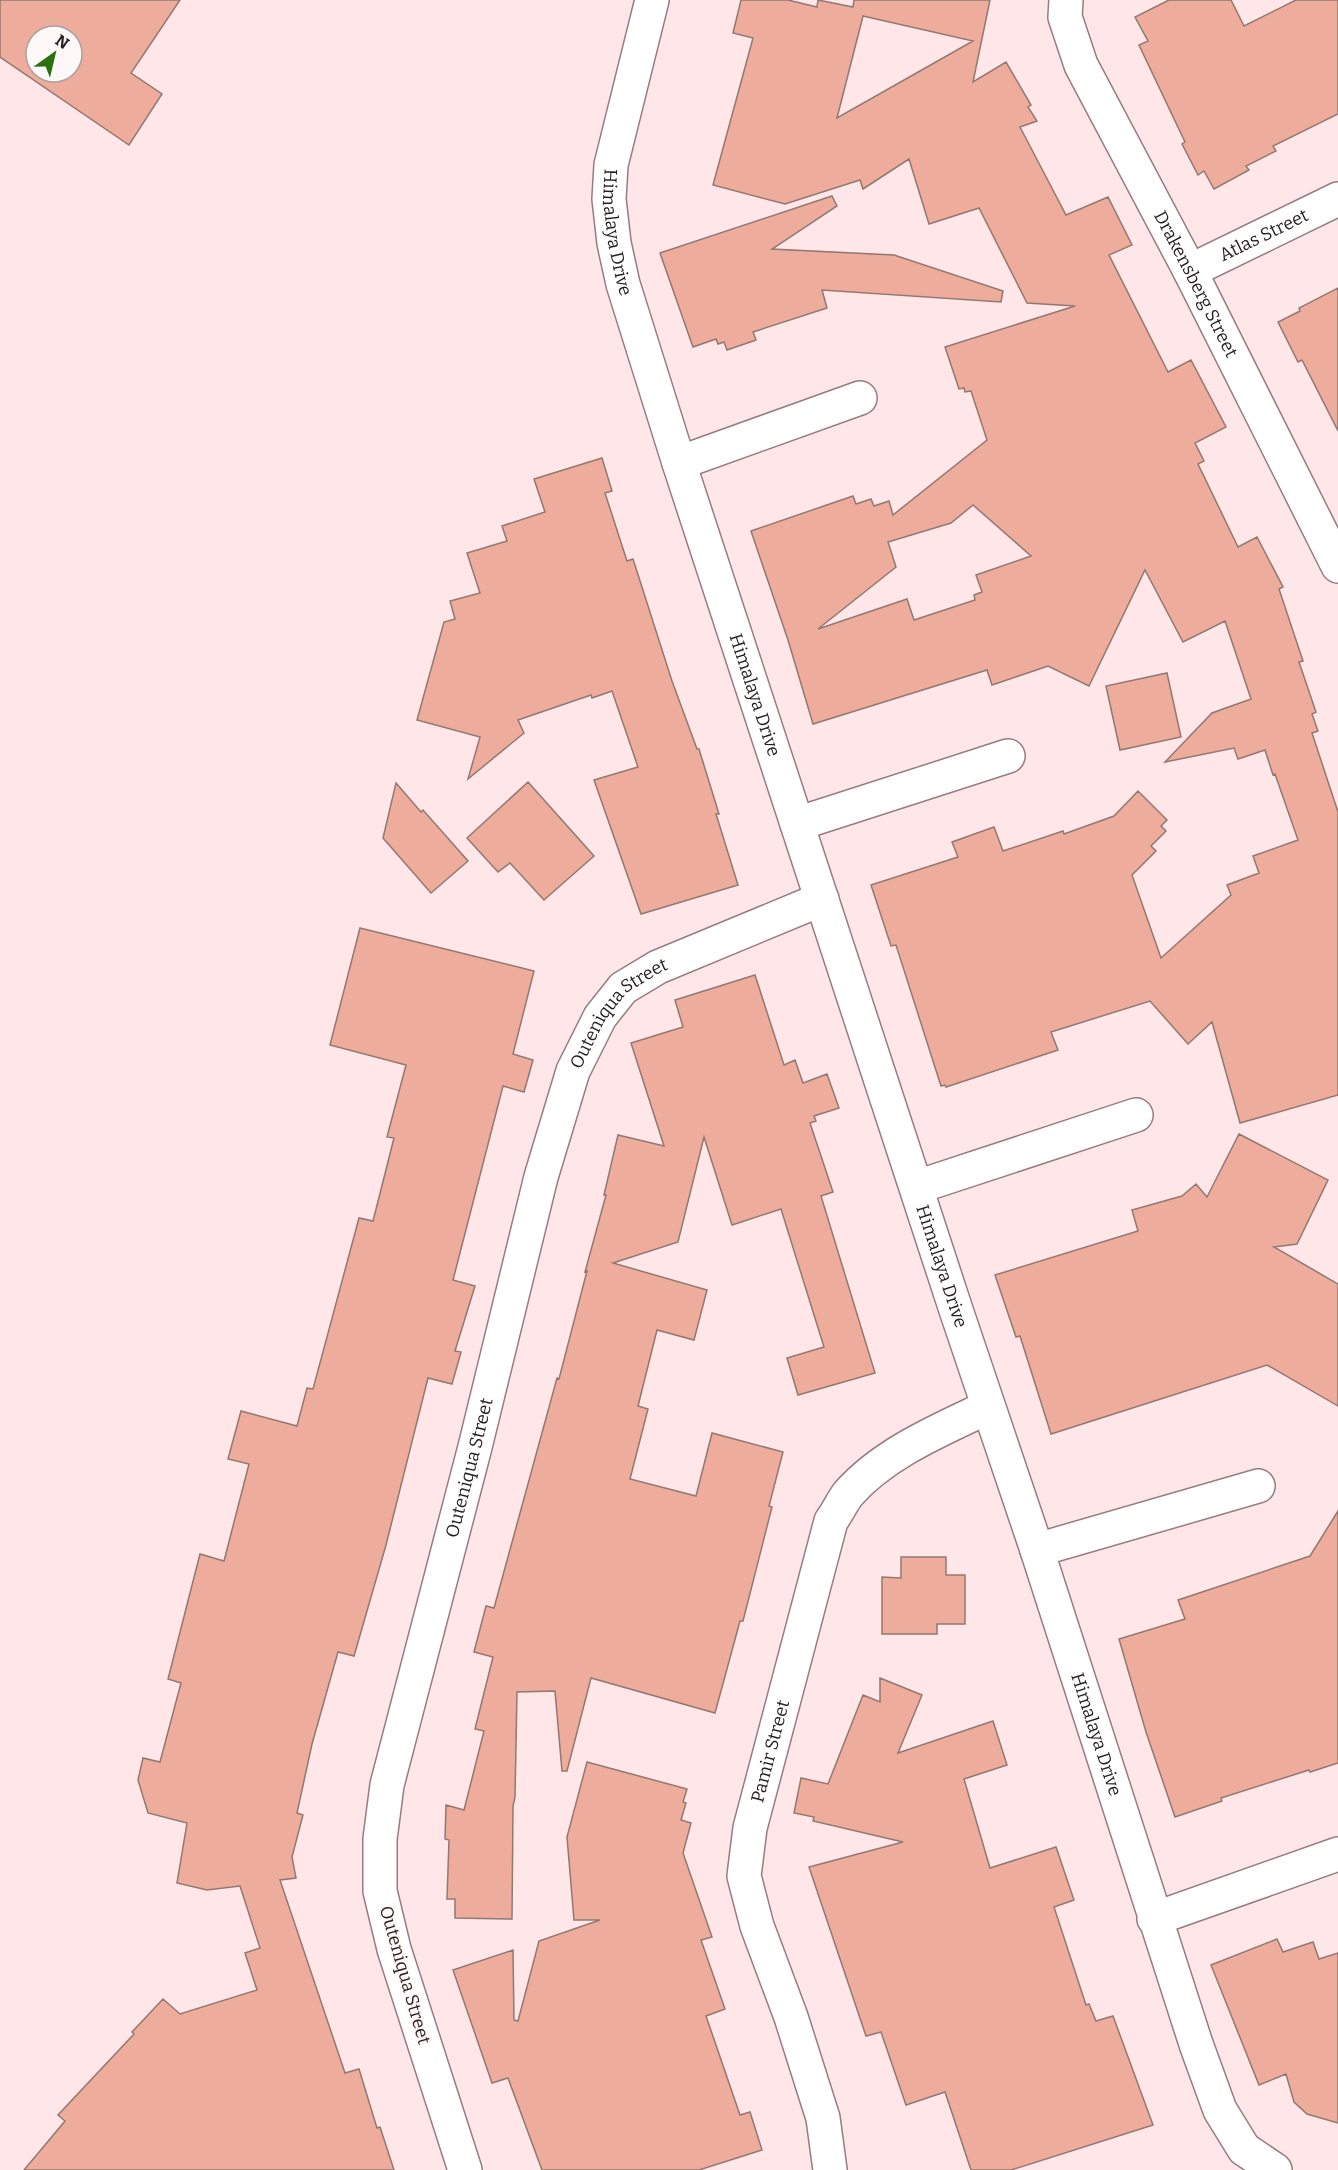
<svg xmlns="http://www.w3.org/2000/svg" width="1338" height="2170" font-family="Bitter,serif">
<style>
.building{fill:#eeac9c;stroke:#937872;stroke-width:1.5;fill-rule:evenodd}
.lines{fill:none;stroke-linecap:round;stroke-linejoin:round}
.minor-casing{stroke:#977c80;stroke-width:36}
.minor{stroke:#fff;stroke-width:33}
.labels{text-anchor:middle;stroke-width:4.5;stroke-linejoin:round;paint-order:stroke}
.street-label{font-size:18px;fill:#261c1d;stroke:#fff8f9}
</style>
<rect width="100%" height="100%" fill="#fee6e9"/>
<path class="building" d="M 0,0 L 180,0 L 131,73 L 162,94 L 129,145 L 0,57 ZM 36,36 L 72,36 L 72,72 L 36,72 Z
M 741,0 L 788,0 L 817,7 L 818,0 L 853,7 L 854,0 L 990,0 L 973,82 L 1006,62 L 1031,105 L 1028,107 L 1037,121 L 1020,127 L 1066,215 L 1108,197 L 1132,245 L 1109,255 L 1168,372 L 1191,360 L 1226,427 L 1195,443 L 1204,461 L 1198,464 L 1238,547 L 1257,537 L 1283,587 L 1279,589 L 1303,661 L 1299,662 L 1316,712 L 1312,714 L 1318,731 L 1312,733 L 1338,812 L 1338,1095 L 1240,1123 L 1212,1022 L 1188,1044 L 1150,1001 L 1051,1032 L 1058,1050 L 946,1087 L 945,1085 L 941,1086 L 896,945 L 891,946 L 871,885 L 958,857 L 952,842 L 994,827 L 1003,851 L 1063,831 L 1064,834 L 1114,816 L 1138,791 L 1167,820 L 1161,826 L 1166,831 L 1151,846 L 1156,851 L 1132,875 L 1161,958 L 1231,895 L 1227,885 L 1259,873 L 1253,856 L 1298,840 L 1275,774 L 1273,775 L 1265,750 L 1238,759 L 1234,748 L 1165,762 L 1212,713 L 1251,699 L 1225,621 L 1183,642 L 1145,570 L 1089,686 L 1048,666 L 992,685 L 987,670 L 813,724 L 788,640 L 751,531 L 853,496 L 856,504 L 871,499 L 874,506 L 889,501 L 893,515 L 987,440 L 971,391 L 965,392 L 964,388 L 959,389 L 945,347 L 1075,306 L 1027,303 L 979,208 L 929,224 L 909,159 L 863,189 L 860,180 L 785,204 L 713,185 L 753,38 L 733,33 ZM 863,16 L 973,41 L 837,118 ZM 973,505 L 1031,556 L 976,575 L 982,592 L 974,595 L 975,600 L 914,620 L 907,599 L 818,629 L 896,567 L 888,542 L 951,523 Z
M 1169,0 L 1231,0 L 1244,26 L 1296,0 L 1338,0 L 1338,114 L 1273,146 L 1276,151 L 1246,166 L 1249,170 L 1214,189 L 1204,171 L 1198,175 L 1182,144 L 1185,142 L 1139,45 L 1148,41 L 1135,17 Z
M 832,196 L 837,206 L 772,249 L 894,255 L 1003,291 L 1001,302 L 822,290 L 827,308 L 753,332 L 756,340 L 727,350 L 724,342 L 718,344 L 716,339 L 693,347 L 660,253 Z
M 1338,288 L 1338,431 L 1302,360 L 1298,362 L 1278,322 L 1300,311 L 1299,308 Z
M 602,458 L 612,491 L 605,493 L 627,561 L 633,559 L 672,681 L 697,749 L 699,749 L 719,814 L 716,814 L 738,885 L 641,914 L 594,780 L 638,767 L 612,691 L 592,698 L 591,695 L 518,720 L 524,733 L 468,779 L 480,737 L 417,720 L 444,622 L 455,619 L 450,601 L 480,593 L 467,553 L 507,541 L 502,526 L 545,512 L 534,479 Z
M 1167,673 L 1181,737 L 1120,750 L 1106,686 Z
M 528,782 L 594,856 L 544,900 L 510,863 L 498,872 L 467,838 Z
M 396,783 L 421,812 L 423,810 L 468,861 L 431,893 L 383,838 Z
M 360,928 L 534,971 L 513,1054 L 533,1060 L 524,1092 L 503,1086 L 453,1280 L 475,1286 L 455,1351 L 461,1352 L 452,1384 L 428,1378 L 386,1545 L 354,1656 L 338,1652 L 312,1744 L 297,1813 L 303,1815 L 292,1857 L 296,1878 L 280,1880 L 345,2073 L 359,2069 L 377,2128 L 380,2127 L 394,2170 L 24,2170 L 65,2121 L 58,2115 L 134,2034 L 132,2032 L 163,1999 L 180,2014 L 257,1990 L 245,1953 L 260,1948 L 240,1886 L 207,1890 L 177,1883 L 187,1823 L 148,1813 L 138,1780 L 143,1758 L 160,1762 L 181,1683 L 168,1679 L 200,1554 L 224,1561 L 249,1464 L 228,1459 L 241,1411 L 297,1426 L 307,1388 L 313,1389 L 359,1218 L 373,1221 L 394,1138 L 387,1137 L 406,1065 L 330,1045 Z
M 755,975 L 784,1065 L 795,1060 L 803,1083 L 827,1074 L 839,1108 L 814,1116 L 816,1121 L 810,1123 L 833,1192 L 821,1196 L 875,1373 L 798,1395 L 787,1358 L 824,1347 L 781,1209 L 732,1225 L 704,1137 L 678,1242 L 613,1263 L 707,1290 L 694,1340 L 657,1330 L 638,1406 L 648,1409 L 630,1479 L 696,1496 L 712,1433 L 783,1452 L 769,1506 L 772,1507 L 743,1621 L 740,1621 L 715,1713 L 591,1678 L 567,1771 L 562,1771 L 555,1691 L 517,1692 L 515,1797 L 513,1806 L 512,1919 L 455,1918 L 455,1899 L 447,1899 L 449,1840 L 445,1839 L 446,1805 L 464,1810 L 484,1731 L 475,1729 L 493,1657 L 474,1652 L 486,1606 L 494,1608 L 557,1378 L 559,1379 L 587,1271 L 585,1272 L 606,1195 L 604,1195 L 618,1135 L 664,1146 L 631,1043 L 683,1027 L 675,1000 Z
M 1239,1134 L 1328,1180 L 1297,1244 L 1274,1247 L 1338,1284 L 1338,1406 L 1267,1365 L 1051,1434 L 1020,1336 L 1016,1337 L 995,1275 L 1138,1231 L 1132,1210 L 1182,1196 L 1196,1184 L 1207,1197 Z
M 1338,1511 L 1338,1763 L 1310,1772 L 1309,1770 L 1221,1798 L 1222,1801 L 1175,1817 L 1146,1732 L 1119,1639 L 1185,1619 L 1178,1600 L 1310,1556 Z
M 901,1557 L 946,1557 L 946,1575 L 965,1575 L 965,1624 L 937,1624 L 937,1634 L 882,1634 L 882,1577 L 901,1578 Z
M 880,1678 L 922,1695 L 898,1753 L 993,1721 L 1007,1765 L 964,1779 L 990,1868 L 1056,1847 L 1074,1900 L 1054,1907 L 1086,2005 L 1089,2004 L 1096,2021 L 1113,2016 L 1153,2125 L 1011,2170 L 971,2170 L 945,2092 L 906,2105 L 881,2032 L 866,2036 L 809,1867 L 903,1842 L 813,1821 L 814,1817 L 794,1813 L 801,1778 L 828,1784 L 863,1695 L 880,1702 Z
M 587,1762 L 687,1789 L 683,1802 L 686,1803 L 681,1820 L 691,1823 L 683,1853 L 712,1937 L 701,1940 L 725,2009 L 706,2016 L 740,2115 L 750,2112 L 762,2150 L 699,2170 L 542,2170 L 508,2078 L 492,2083 L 453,1970 L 513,1950 L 514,2020 L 518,2021 L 539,1941 L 600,1920 L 574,1920 L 567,1837 Z
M 1277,1939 L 1283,1952 L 1313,1942 L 1319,1959 L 1338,1953 L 1338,2123 L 1307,2114 L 1294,2102 L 1286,2074 L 1259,2085 L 1211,1965 Z"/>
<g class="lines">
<defs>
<g id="minor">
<path id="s1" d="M 652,0 L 611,165 L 609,199 L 614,243 L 623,284 L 679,463 L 955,1307 L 1037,1550 L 1196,2044 L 1220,2110 L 1244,2149 L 1275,2170"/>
<path id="s2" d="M 1066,0 L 1065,17 L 1081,65 L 1190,271 L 1338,566"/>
<path id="s3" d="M 1190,271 L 1338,199"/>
<path d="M 679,463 L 860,398"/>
<path d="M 797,824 L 1008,756"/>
<path d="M 917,1187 L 1136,1115"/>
<path d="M 1037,1550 L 1258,1486"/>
<path d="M 1154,1919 L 1338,1854"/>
<path id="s4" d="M 465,2170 L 394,1949 L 380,1891 L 380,1839 L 387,1785 L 475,1447 L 541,1177 L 573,1071 L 600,1017 L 623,988 L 658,967 L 822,899"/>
<path id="s5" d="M 830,2170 L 823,2118 L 791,2017 L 757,1926 L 744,1876 L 750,1828 L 831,1521 C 837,1513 842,1502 848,1494 C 884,1453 940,1430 988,1407"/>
</g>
</defs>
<use href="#minor" class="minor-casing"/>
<use href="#minor" class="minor"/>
</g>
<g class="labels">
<g class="street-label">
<text dy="6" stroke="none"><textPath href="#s1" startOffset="238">Himalaya Drive</textPath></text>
<text dy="6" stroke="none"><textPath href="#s3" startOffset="82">Atlas Street</textPath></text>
<text dy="6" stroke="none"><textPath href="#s2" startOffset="315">Drakensberg Street</textPath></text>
<text dy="6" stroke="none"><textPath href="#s1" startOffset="722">Himalaya Drive</textPath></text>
<text dy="6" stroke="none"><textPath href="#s4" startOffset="1212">Outeniqua Street</textPath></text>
<text dy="6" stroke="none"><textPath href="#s1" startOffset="1323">Himalaya Drive</textPath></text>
<text dy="6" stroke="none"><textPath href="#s4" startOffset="726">Outeniqua Street</textPath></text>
<text dy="6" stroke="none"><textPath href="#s1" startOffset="1816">Himalaya Drive</textPath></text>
<text dy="6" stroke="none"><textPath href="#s5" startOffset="435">Pamir Street</textPath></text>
<text transform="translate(405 1975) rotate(74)" y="6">Outeniqua Street</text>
</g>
</g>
<g transform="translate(54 54) rotate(34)"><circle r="28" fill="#fff8f9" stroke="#a8a0a1" stroke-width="1.5"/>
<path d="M0-4.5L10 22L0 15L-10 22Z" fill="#2a7110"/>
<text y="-9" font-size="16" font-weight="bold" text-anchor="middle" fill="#261c1d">N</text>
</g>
</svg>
